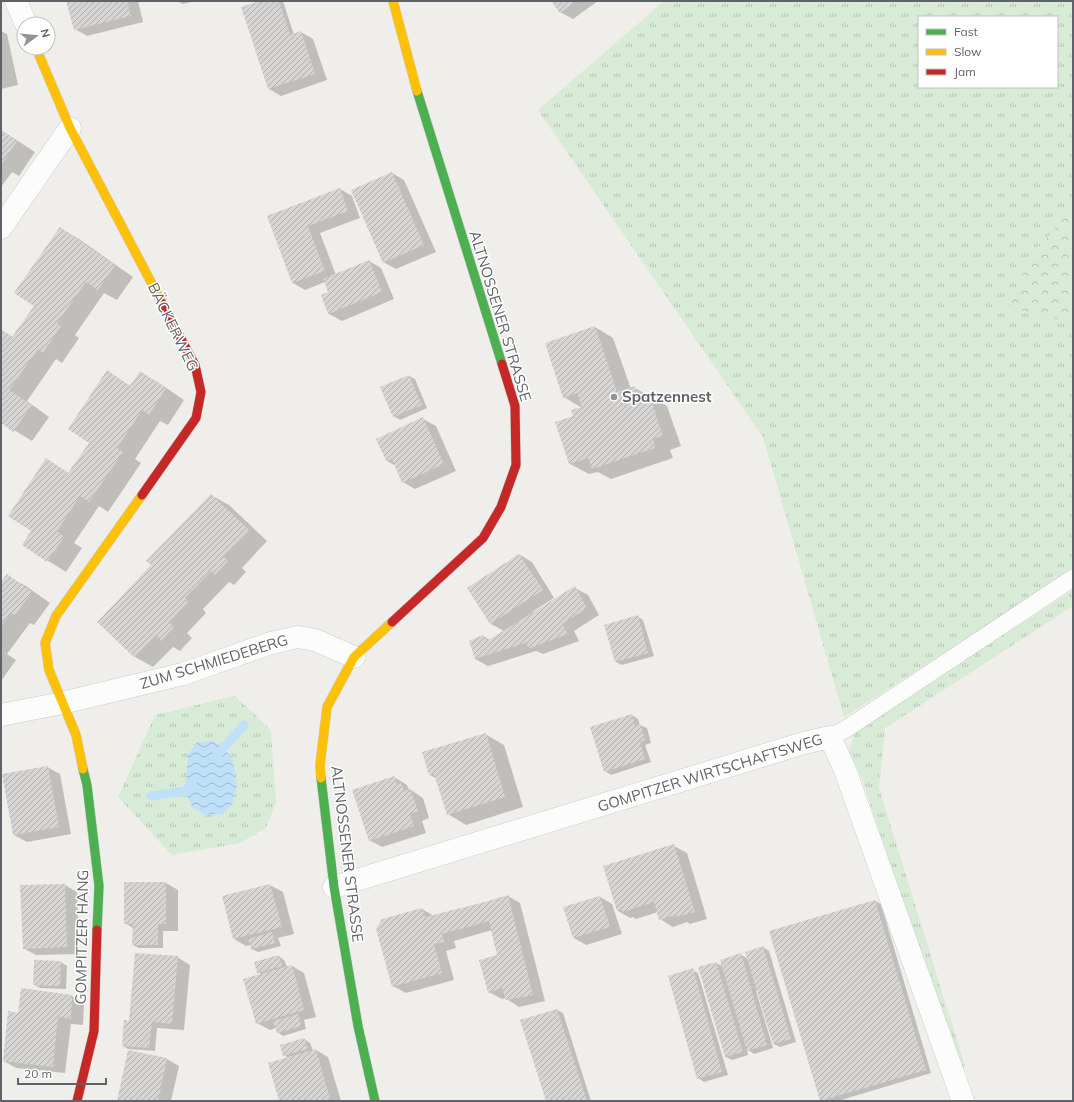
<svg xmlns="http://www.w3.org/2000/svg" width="1074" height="1102" font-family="Mulish,sans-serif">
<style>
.grass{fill:url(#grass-tufts);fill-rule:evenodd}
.forest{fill:url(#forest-crowns)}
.water{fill:url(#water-waves)}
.shadow{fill:#0003}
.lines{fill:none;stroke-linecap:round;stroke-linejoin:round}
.stream{stroke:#bfe0f9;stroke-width:9}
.building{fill:url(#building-hatch)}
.lane-casing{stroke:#cbcccc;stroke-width:18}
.street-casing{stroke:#cbcccc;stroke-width:23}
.fast-casing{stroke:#cacacb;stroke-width:10}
.slow-casing{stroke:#cacacb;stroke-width:10}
.jam-casing{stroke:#cacacb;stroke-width:10}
.lane{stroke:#fdfcfc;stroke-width:17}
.street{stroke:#fdfcfc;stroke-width:22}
.fast{stroke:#4caf50;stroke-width:9}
.slow{stroke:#ffc107;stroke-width:9}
.jam{stroke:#c62828;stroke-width:9}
.poi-dot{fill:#919496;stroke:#fff;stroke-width:1.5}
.labels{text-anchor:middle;stroke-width:3;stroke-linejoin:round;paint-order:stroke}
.street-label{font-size:15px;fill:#5f6368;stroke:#fff}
.poi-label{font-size:15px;font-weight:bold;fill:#5f6368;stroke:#fff;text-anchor:start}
</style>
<defs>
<pattern id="grass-tufts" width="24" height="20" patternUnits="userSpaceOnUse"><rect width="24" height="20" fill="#d8ebd6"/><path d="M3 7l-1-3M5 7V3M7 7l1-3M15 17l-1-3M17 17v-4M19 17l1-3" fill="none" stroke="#b2c2b1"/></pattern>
<pattern id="forest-crowns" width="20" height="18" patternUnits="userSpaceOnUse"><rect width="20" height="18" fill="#d8ebd6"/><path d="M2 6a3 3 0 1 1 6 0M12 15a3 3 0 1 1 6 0" fill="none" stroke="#b2c2b1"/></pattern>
<pattern id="water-waves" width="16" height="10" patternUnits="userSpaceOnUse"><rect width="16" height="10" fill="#bfe0f9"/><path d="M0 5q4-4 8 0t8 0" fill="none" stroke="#9eb9cd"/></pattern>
<pattern id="building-hatch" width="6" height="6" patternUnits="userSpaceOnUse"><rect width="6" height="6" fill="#d6d5d3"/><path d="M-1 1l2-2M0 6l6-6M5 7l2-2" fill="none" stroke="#b1b0af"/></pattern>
</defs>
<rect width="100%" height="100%" fill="#efeeea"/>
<path class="grass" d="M 664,1 L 1073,1 L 1073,207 L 1028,260 L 1010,306 L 1073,323 L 1073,570 L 844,717 L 763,437 L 538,110 ZM 919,17 L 1057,17 L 1057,87 L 919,87 Z
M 1073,590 L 1073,606 L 885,728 L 879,788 L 965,1066 L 958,1068 L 862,779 L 849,752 L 855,732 Z
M 235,696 L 271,730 L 276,802 L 266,828 L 240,843 L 172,855 L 118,797 L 155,715 ZM 197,742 L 222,814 L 205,815 L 192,807 L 185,791 L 188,755 Z"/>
<path class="forest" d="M 1073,207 L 1073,323 L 1010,307 L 1028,260 Z"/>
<path class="water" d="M 212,741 L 223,748 L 232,757 L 237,785 L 232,805 L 222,814 L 205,815 L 192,807 L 185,791 L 188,755 L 197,742 Z"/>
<path class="shadow" d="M 67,1 L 138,1 L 143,22 L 87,36 L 75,29 Z
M 177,1 L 195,1 L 183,4 Z
M 263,1 L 283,1 L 294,35 L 301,32 L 313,39 L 327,80 L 281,96 L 269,89 Z
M 553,1 L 598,1 L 573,19 L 560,12 Z
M 1,31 L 7,34 L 18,85 L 1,89 Z
M 1,130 L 35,152 L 19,176 L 12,172 L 1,187 Z
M 392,173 L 404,180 L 436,252 L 396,269 L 383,262 Z
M 340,189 L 352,196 L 360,218 L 320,233 L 336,275 L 369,261 L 381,268 L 394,299 L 342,321 L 329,314 L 329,292 L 325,282 L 305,290 L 293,283 L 268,216 Z
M 60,228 L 79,239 L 133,277 L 117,300 L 104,293 L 75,335 L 79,338 L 62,363 L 56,359 L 27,401 L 49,417 L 32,441 L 1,422 L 1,330 L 13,337 L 35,306 Z
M 595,327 L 613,338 L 631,389 L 635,388 L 667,406 L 681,446 L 670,450 L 673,458 L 611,479 L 598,472 L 589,474 L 570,464 L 574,417 L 582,408 L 564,397 Z
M 107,372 L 131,386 L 140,372 L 159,383 L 184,400 L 168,425 L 160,421 L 135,459 L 141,463 L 108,512 L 99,506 L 74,543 L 82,548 L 66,572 L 23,545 L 32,531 L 46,460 L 69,473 L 90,443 Z
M 409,376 L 415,379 L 427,408 L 400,420 L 394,416 Z
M 423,419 L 436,426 L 456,471 L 415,489 L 403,482 L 396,466 L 387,461 Z
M 211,495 L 229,505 L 267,541 L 242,568 L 246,572 L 234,585 L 229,582 L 203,609 L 206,613 L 187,633 L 192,638 L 180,651 L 173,647 L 153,667 L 135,657 L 98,622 L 152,565 Z
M 520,555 L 532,562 L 554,598 L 532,612 L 533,614 L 575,588 L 588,595 L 599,615 L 574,631 L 579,641 L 543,654 L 536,651 L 488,666 L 475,659 L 483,636 L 490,640 L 504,631 L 491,624 Z
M 7,576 L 26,586 L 50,603 L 34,625 L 30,623 L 7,654 L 16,660 L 1,681 L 1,580 L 3,582 Z
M 637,616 L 643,620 L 654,656 L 622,665 L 616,662 Z
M 632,715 L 638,719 L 640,725 L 647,728 L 651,743 L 645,745 L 651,762 L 611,775 L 605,771 Z
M 485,734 L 504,745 L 523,807 L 466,825 L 448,814 L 437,779 L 430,775 Z
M 47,767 L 60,774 L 71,834 L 27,842 L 14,835 Z
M 394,777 L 407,785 L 408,788 L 423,798 L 429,818 L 422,821 L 426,833 L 382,847 L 369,840 Z
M 674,846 L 687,853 L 707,919 L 690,924 L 687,922 L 673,927 L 660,919 L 658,912 L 636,919 L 633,917 L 630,918 L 618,911 Z
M 125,883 L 166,883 L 178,890 L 178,931 L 163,931 L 163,948 L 139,948 L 133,945 L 133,928 L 125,923 Z
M 65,885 L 77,892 L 79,954 L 36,955 L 23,948 Z
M 270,885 L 283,892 L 294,934 L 278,938 L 281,946 L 258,952 L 252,949 L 251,945 L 246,946 L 234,939 Z
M 508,896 L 520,903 L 545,1001 L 519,1007 L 507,999 L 506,998 L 502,999 L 489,992 L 498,956 L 492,930 L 454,941 L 456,948 L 446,951 L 454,980 L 406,993 L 393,986 L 422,909 L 434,916 Z
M 600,897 L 612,904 L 622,934 L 586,945 L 574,938 Z
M 875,901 L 881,904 L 931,1073 L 838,1101 L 821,1101 L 770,932 Z
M 763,947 L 769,951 L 796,1042 L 780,1047 L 774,1044 L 758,990 L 756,991 L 773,1048 L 754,1054 L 747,1049 L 748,1055 L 732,1060 L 726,1057 L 716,963 L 724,967 L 740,954 L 748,959 Z
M 278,956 L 284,960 L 287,967 L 292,966 L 304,973 L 316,1017 L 304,1020 L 306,1029 L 283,1036 L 277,1032 L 276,1028 L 270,1030 L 257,1023 L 262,975 L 258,972 Z
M 177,957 L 190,965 L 184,1030 L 157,1028 L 155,1051 L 128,1049 L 123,1046 L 130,1022 Z
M 61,962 L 67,966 L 66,989 L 40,988 L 35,985 Z
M 692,970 L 698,973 L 728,1075 L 704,1082 L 698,1078 Z
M 22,989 L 72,996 L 84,1003 L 83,1025 L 71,1024 L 65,1073 L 16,1068 L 4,1061 L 19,1014 Z
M 557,1010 L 563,1013 L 591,1101 L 547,1101 Z
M 304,1039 L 310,1043 L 313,1051 L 316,1050 L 328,1057 L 341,1101 L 280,1101 L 288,1058 L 284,1055 Z
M 167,1059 L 179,1066 L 171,1101 L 118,1101 Z"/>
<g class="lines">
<path class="stream" d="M 215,757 L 244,725
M 151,796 L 185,791 L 193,782"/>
</g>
<path class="building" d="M 66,1 L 127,1 L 131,16 L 74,30 Z
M 260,1 L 279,1 L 290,35 L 301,31 L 315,74 L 268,89 L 241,7 Z
M 551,1 L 576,1 L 560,13 Z
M 1,130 L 17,141 L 1,165 Z
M 392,172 L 424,245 L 383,263 L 351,190 Z
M 340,188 L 348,211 L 308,226 L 325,271 L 292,283 L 267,216 Z
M 60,227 L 115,265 L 98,290 L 86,282 L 57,323 L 61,326 L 43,353 L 38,349 L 9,390 L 32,405 L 13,432 L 1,423 L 1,330 L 12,337 L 34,306 L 14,293 Z
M 369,260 L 382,292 L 328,314 L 321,295 L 328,292 L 323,279 Z
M 595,326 L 617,392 L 635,386 L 639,397 L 649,394 L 663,436 L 653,439 L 655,448 L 592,469 L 588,458 L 569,464 L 555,422 L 573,416 L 571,410 L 582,407 L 577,393 L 563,398 L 545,343 Z
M 107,370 L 130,386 L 140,371 L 166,388 L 149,415 L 142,410 L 117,448 L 123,452 L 89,502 L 80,496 L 57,531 L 64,537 L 47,562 L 22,545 L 31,531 L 8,516 L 46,458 L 68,473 L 89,443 L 68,429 Z
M 409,375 L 422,405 L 393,417 L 380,387 Z
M 423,417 L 444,464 L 402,483 L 392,459 L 386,461 L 376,439 Z
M 211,494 L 249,530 L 224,557 L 228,561 L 215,575 L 211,571 L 185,598 L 188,602 L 169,622 L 174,627 L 161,641 L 156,635 L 134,657 L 97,622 L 151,565 L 146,561 Z
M 519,554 L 543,590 L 490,624 L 467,588 Z
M 7,574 L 32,592 L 15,615 L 11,613 L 1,626 L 1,582 Z
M 575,586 L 587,608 L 562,624 L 568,634 L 530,648 L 525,643 L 475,659 L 469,641 L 483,635 L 487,641 Z
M 638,615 L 648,653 L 615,662 L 604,625 Z
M 632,714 L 635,726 L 641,724 L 645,740 L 640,742 L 645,759 L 604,772 L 590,727 Z
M 486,733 L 505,797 L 447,815 L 434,774 L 429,775 L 422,752 Z
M 48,766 L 59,827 L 13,835 L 2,774 Z
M 394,776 L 397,784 L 401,783 L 404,791 L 410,789 L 418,811 L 410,814 L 414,826 L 369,841 L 352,790 Z
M 674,844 L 695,912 L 676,917 L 676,915 L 659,920 L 654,902 L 623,912 L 622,910 L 617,911 L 603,866 Z
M 124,882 L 166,882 L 166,924 L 158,924 L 158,945 L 132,945 L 133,924 L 124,924 Z
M 65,884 L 67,947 L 23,949 L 20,885 Z
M 270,884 L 282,927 L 233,939 L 222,896 Z
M 508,895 L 533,995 L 506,1000 L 502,988 L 488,993 L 479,960 L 497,955 L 489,921 L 442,934 L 444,942 L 434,944 L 442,973 L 392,987 L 376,929 L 382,919 L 422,908 L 425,917 L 485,902 Z
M 600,896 L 610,927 L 573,938 L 563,907 Z
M 875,900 L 926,1070 L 820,1101 L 769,931 Z
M 272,932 L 275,943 L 251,949 L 248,939 Z
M 763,946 L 791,1039 L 773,1044 L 745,952 Z
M 135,953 L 178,956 L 172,1024 L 152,1022 L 149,1048 L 122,1046 L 124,1020 L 129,1021 Z
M 741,953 L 767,1045 L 747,1051 L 720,960 Z
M 279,955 L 282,966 L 257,973 L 254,962 Z
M 34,960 L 61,961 L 60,986 L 33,985 Z
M 716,962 L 743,1052 L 725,1057 L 698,967 Z
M 292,965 L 304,1010 L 256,1024 L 243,979 Z
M 693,968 L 722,1072 L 697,1079 L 668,976 Z
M 21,988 L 72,995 L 71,1019 L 58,1017 L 53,1067 L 3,1061 L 8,1011 L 18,1013 Z
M 557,1009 L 587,1101 L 546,1101 L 520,1020 Z
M 298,1014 L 301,1026 L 277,1033 L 273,1021 Z
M 304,1038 L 308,1049 L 283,1056 L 280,1045 Z
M 316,1049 L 330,1099 L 322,1101 L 279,1101 L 268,1063 Z
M 128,1050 L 167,1058 L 158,1101 L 117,1101 Z"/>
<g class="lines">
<defs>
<path id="lane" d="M 830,737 L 846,729 L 1073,578"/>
<path id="street" d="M 16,1 L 26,24
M 1,228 L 70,128
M 1,715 L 62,703 L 183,674 L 271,643 L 298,637 L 315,640 L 354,657
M 334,887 L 804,743 L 830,737 L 845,770 L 963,1101"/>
<path id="fast" d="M 417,91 L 502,364
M 83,769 L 87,785 L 99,886 L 97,930
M 321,778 L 334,887 L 358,1026 L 375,1101"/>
<path id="slow" d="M 393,1 L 417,91
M 36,48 L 70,128 L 162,303
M 83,769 L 76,735 L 49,670 L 45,643 L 56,616 L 142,495
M 321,778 L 320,765 L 327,707 L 354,657 L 392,622"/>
<path id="jam" d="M 142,495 L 196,418 L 201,392 L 195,365 L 162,303
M 392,622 L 483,538 L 501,507 L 516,465 L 515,406 L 502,364
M 77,1101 L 94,1031 L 97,930"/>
</defs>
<use href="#lane" class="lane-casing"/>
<use href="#street" class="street-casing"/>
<use href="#fast" class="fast-casing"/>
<use href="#slow" class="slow-casing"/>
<use href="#jam" class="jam-casing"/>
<use href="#lane" class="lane"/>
<use href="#street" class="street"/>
<use href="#fast" class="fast"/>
<use href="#slow" class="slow"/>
<use href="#jam" class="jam"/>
</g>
<circle class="poi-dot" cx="614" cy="397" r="4"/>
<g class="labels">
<g class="street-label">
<text transform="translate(500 316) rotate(73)" y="5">ALTNOSSENER STRASSE</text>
<text transform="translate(173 327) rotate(64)" y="5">BÄCKERWEG</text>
<text transform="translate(214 662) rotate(-17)" y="5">ZUM SCHMIEDEBERG</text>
<text transform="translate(710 773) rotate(-17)" y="5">GOMPITZER WIRTSCHAFTSWEG</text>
<text transform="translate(347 854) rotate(83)" y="5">ALTNOSSENER STRASSE</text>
<text transform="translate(82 937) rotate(-89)" y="5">GOMPITZER HANG</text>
</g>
<g class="poi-label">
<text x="622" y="402">Spatzennest</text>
</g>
</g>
<rect width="1074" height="1102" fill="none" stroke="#5f6368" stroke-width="4"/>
<rect x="918" y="16" width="140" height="72" fill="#ffffff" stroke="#bfc1c3"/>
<rect x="926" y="29" width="20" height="6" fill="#4caf50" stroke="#bfc1c3"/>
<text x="954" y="36" font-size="12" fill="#5f6368">Fast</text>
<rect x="926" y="49" width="20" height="6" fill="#ffc107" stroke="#bfc1c3"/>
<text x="954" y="56" font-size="12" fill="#5f6368">Slow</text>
<rect x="926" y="69" width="20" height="6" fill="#c62828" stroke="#bfc1c3"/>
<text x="954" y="76" font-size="12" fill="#5f6368">Jam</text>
<g transform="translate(36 36) rotate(74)"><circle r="19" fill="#ffffff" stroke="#bfc1c3"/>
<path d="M0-3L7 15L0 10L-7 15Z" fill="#919496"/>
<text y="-6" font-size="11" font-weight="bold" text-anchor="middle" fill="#5f6368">N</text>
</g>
<path d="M18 1078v6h88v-6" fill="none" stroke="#5f6368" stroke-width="2"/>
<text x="24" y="1078" font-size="12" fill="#5f6368" stroke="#ffffff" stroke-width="3" paint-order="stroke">20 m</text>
</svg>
